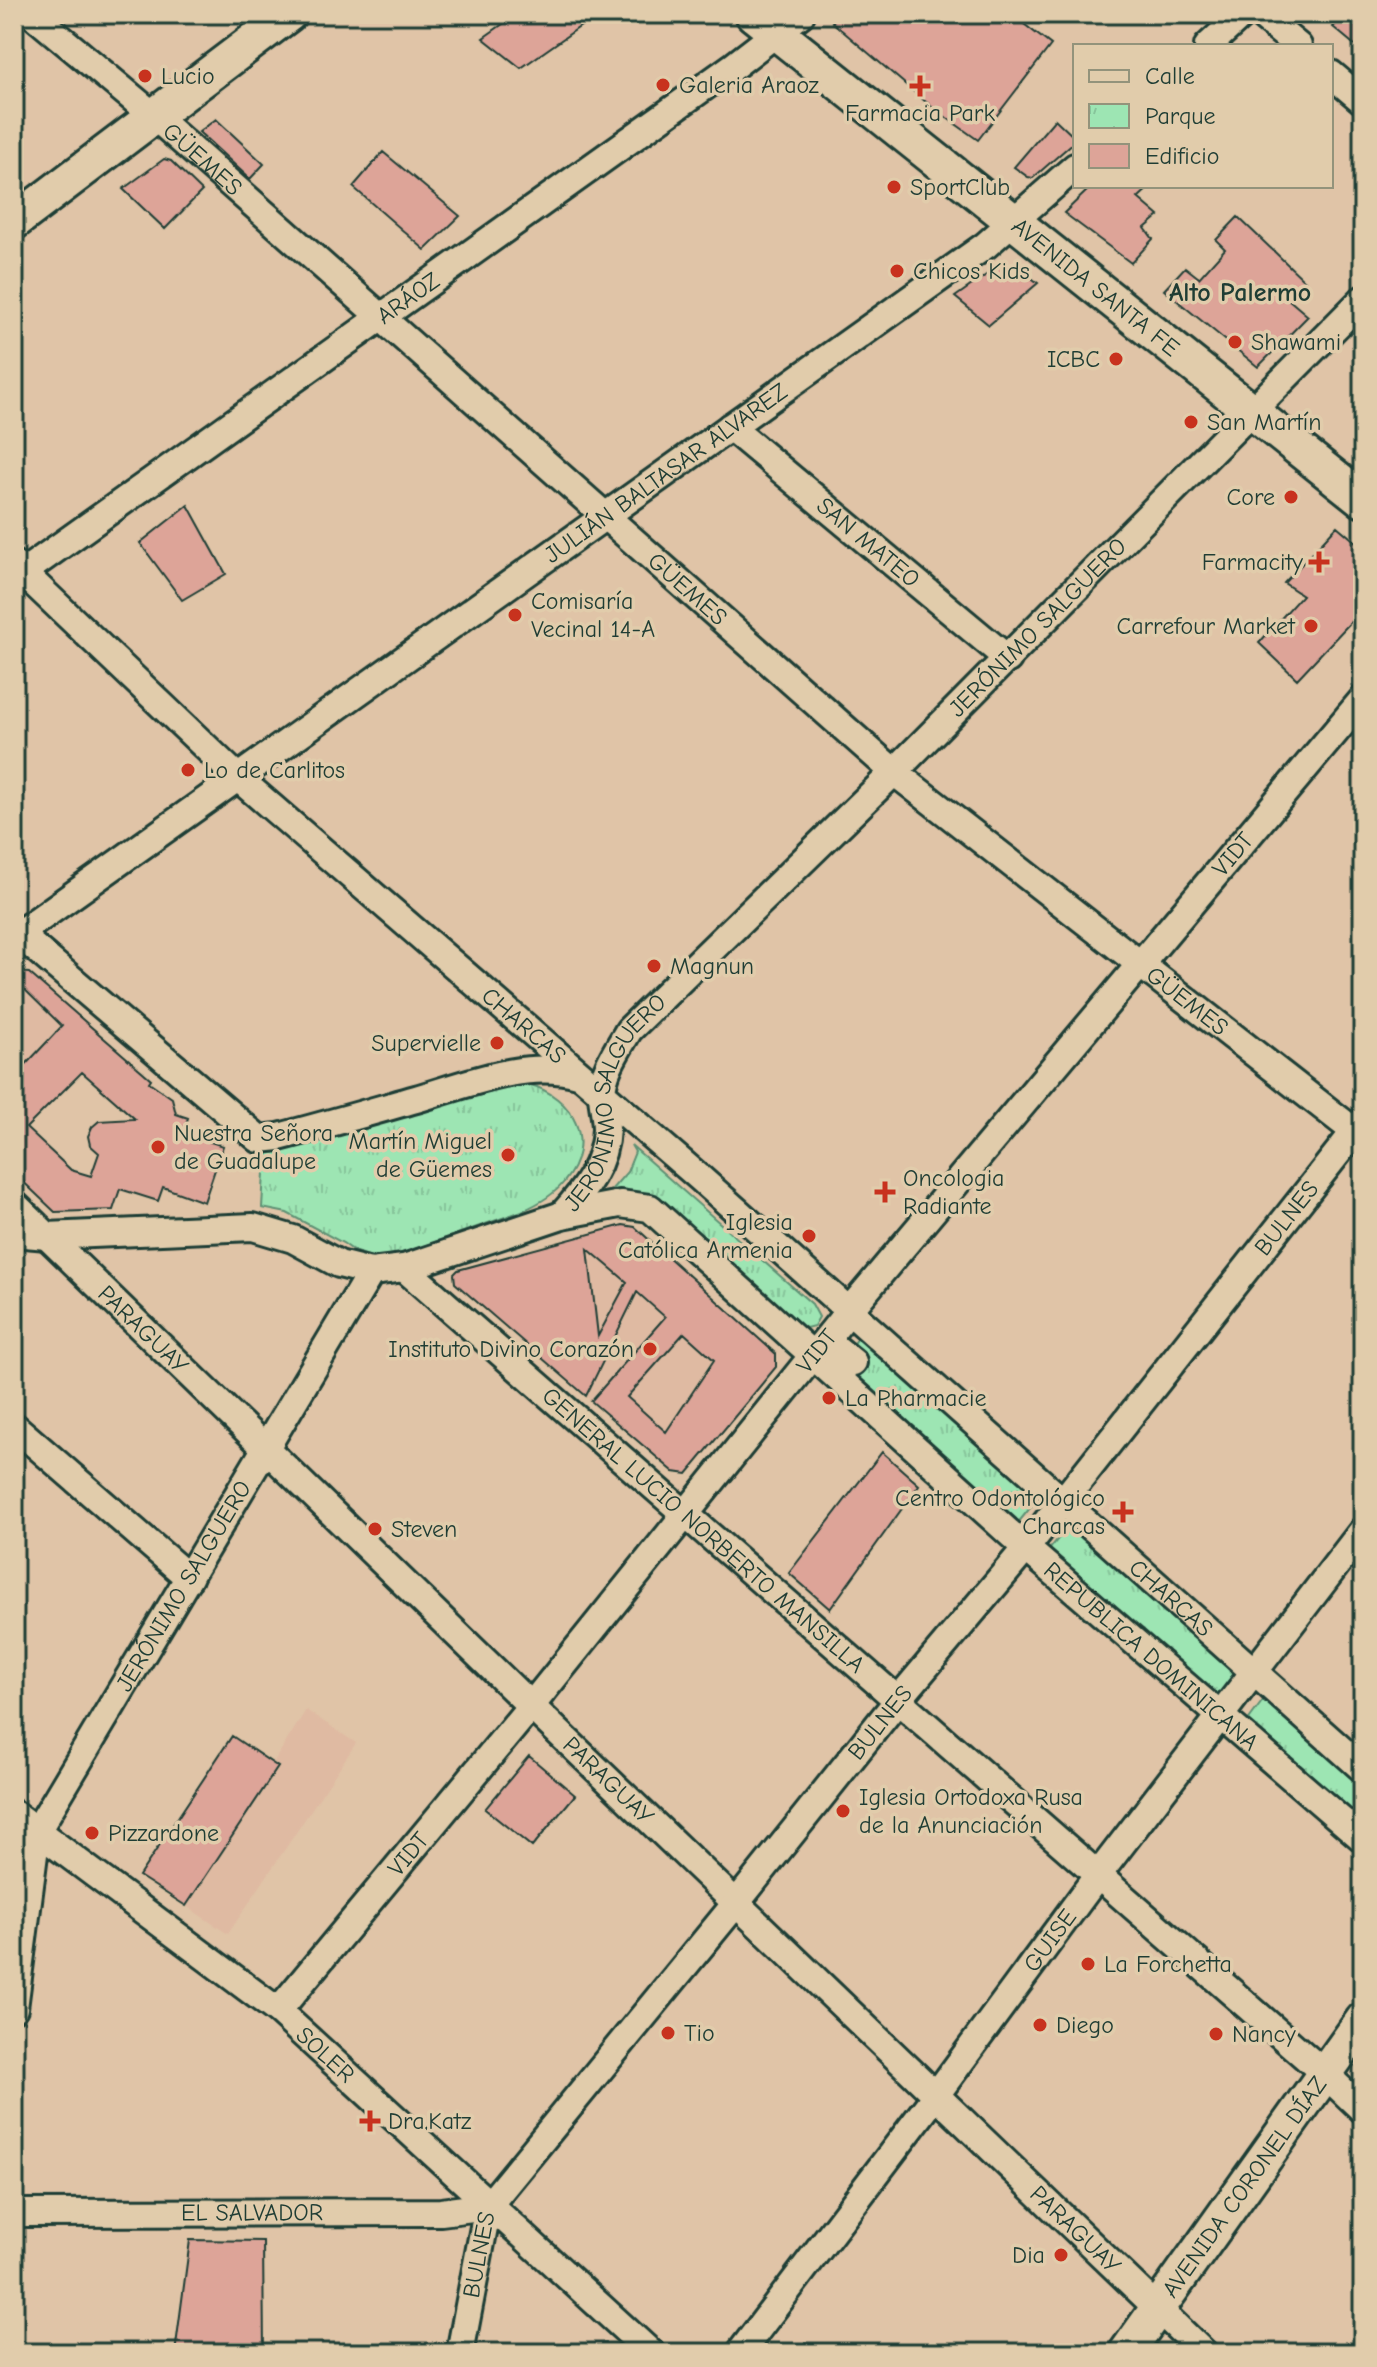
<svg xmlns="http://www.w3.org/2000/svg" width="1377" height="2367" font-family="'Comic Neue',sans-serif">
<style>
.built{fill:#dfbaa2}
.park{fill:url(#park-tufts);stroke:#5e9174;stroke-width:2}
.building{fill:#dda498;stroke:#1f3d34;stroke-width:2;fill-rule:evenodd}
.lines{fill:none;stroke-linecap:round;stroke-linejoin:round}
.minor-casing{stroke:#1f3d34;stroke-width:32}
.major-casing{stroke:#1f3d34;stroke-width:40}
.minor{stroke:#e1ccab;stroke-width:26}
.major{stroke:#e1ccab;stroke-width:34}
.poi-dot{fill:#c8321e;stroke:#e1ccab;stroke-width:3}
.labels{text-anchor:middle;stroke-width:7;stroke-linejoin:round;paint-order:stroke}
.poi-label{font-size:24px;fill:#1f3d34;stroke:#e1ccab;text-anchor:start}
.street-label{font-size:24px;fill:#1f3d34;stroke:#e1ccab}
.neighbourhood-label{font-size:26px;font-weight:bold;fill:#1f3d34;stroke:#e1ccab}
</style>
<defs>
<pattern id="park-tufts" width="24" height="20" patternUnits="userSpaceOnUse" patternTransform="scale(2)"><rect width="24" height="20" fill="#9de5b3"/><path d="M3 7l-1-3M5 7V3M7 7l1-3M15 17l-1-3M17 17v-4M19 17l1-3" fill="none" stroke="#87c59b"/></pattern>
</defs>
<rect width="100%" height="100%" fill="#e0c4a7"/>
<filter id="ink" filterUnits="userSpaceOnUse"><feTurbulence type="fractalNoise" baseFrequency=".0125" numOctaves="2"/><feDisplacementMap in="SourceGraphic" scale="16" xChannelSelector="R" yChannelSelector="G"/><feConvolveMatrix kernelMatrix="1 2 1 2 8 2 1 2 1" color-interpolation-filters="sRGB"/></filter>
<g filter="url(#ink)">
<path class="built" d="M 14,972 L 29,973 L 151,1079 L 125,1110 L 81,1072 L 26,1128 L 71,1170 L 120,1189 L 113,1210 L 55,1212 L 14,1173 Z
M 623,1225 L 635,1227 L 761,1340 L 732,1376 L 687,1474 L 674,1472 L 542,1359 L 562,1322 L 593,1290 L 586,1235 Z
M 306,1710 L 356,1743 L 228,1934 L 186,1906 L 278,1768 L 273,1763 Z"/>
<path class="park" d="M 528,1084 C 574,1097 597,1142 564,1182 C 553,1196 538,1204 522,1211 L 393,1257 L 371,1257 L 354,1251 L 343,1243 L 287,1213 L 262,1208 L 265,1155 L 318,1135 L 508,1085 Z
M 631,1145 L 812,1304 L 819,1317 L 814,1326 L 806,1328 L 794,1323 L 657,1196 L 640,1192 L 614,1193 L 612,1189 L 627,1172 L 635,1152 Z
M 859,1337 L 1039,1497 L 1013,1529 L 834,1369 Z
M 1070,1524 L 1241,1672 L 1216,1705 L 1044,1556 Z
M 1267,1695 L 1363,1781 L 1363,1832 L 1244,1726 Z"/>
<path class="building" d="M 517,14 L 598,14 L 521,68 L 483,38 Z
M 840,14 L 1011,14 L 1051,45 L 978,140 L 933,108 L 832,22 Z
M 1346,14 L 1363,14 L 1363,52 L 1333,27 Z
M 216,119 L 264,164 L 250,179 L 199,132 Z
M 1055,119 L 1075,138 L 1075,141 L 1033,178 L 1028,177 L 1014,167 Z
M 383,152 L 460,216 L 425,250 L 353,187 Z
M 164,159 L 171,161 L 202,191 L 165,229 L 123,189 Z
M 1092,186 L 1151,186 L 1138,198 L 1159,216 L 1145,228 L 1153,239 L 1131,263 L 1064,213 Z
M 1238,217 L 1305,281 L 1288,299 L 1308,316 L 1258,367 L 1164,290 L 1185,267 L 1199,278 L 1225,249 L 1216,240 Z
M 999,266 L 1016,266 L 1038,283 L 989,325 L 955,297 Z
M 188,505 L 226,574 L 182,600 L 140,543 Z
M 1337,526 L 1363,548 L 1363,609 L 1297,679 L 1259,643 L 1302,595 L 1284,583 Z
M 14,972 L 29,973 L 151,1079 L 149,1082 L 172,1098 L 176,1114 L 188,1118 L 183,1133 L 223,1146 L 204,1202 L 163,1187 L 158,1201 L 120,1189 L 113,1210 L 55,1212 L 14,1173 L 14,1077 L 62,1026 L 14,979 ZM 82,1072 L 135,1119 L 99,1121 L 92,1127 L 88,1136 L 90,1145 L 99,1153 L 91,1176 L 71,1170 L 26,1128 Z
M 623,1225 L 635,1227 L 776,1354 L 776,1367 L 687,1474 L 674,1472 L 591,1401 L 665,1317 L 637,1292 L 586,1396 L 455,1283 L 454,1274 L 458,1270 ZM 588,1249 L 627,1282 L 598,1336 ZM 684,1333 L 714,1360 L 666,1432 L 627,1397 Z
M 882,1452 L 919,1485 L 830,1609 L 789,1573 Z
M 232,1736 L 278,1767 L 186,1906 L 139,1876 Z
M 529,1756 L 575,1795 L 532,1847 L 485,1809 Z
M 190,2240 L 263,2241 L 264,2353 L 175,2353 Z"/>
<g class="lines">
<defs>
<g id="minor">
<path id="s1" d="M 32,14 L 154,116 L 894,772 L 1363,1138"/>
<path d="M 1259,14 L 1298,46"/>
<path d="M 1208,46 L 1243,14"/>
<path d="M 1331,74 L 1363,101"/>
<path id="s2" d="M 730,427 L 1008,659"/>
<path id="s3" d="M 14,564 L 237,777 L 700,1178 L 1363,1769"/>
<path id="s4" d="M 14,579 L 735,65 L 801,14"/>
<path d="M 14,930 L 259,1139 L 279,1137 C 325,1125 370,1112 416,1099 C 465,1085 526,1059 578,1074"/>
<path id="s5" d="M 14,937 L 986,245 L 1075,167"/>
<path id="s6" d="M 14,1204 L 531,1706 L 1204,2353"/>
<path id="s7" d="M 562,1215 C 584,1191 605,1164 606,1129 C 606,1117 602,1104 602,1093 C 603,1070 618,1049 629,1030 L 894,772 L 1363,299"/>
<path id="s8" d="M 14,1233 L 47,1236 L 253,1227 L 293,1239 L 339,1264 L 371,1272 L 404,1268 L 562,1215 L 620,1204 L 650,1208 L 1026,1548 L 1363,1839"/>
<path id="s9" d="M 404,1268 L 1324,2073 L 1363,2110"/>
<path d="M 826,1340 L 853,1362"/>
<path d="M 14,1426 L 189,1578"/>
<path id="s10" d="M 14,1814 L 278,2011 L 651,2353"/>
<path id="s11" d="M 14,2008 L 37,1831 L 371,1272"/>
<path id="s12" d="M 278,2011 L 531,1706 L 848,1312 L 1363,699"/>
<path id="s13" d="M 14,2213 L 441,2212 L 488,2206"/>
<path id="s14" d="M 460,2353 L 488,2206 L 737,1902 L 898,1700 L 1026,1548 L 1363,1121"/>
<path id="s15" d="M 740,2353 L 936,2095 L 1098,1875 L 1363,1530"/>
</g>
<g id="major">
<path id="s16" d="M 753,14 L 1363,500"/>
<path d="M 14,222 L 289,14"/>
<path id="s17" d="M 1126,2353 L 1363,2020"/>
</g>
</defs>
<use href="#minor" class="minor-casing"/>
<use href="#major" class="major-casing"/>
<use href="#minor" class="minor"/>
<use href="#major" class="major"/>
</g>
</g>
<g class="poi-dot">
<circle cx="145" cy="76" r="8"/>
<circle cx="663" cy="85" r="8"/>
<path d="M916 74h8v8h8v8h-8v8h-8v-8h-8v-8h8z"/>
<circle cx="894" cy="187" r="8"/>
<circle cx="897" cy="271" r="8"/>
<circle cx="1235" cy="342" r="8"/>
<circle cx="1116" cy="359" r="8"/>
<circle cx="1191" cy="422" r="8"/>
<circle cx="1291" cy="497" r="8"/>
<path d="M1315 550h8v8h8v8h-8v8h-8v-8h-8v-8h8z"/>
<circle cx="515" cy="615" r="8"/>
<circle cx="1311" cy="626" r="8"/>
<circle cx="188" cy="770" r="8"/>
<circle cx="654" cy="966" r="8"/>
<circle cx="497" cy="1043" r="8"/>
<circle cx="158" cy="1147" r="8"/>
<circle cx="508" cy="1155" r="8"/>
<path d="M881 1180h8v8h8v8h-8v8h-8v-8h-8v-8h8z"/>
<circle cx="809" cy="1236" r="8"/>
<circle cx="650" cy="1349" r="8"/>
<circle cx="829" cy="1398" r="8"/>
<path d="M1119 1500h8v8h8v8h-8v8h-8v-8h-8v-8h8z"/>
<circle cx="375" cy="1529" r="8"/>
<circle cx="843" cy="1811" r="8"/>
<circle cx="92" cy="1833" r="8"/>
<circle cx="1088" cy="1964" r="8"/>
<circle cx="1040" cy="2025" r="8"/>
<circle cx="668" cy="2033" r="8"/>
<circle cx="1216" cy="2034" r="8"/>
<path d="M366 2109h8v8h8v8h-8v8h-8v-8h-8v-8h8z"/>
<circle cx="1061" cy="2255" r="8"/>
</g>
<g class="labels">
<g class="poi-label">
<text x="161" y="84">Lucio</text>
<text x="679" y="93">Galeria Araoz</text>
<text x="920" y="121" text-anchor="middle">Farmacia Park</text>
<text x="910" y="195">SportClub</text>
<text x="913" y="279">Chicos Kids</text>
<text x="1251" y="350">Shawami</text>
<text x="1100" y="367" text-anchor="end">ICBC</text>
<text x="1207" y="430">San Martín</text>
<text x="1275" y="505" text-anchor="end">Core</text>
<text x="1303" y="570" text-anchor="end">Farmacity</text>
<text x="531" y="609">Comisaría<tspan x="531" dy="28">Vecinal 14-A</tspan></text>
<text x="1295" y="634" text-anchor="end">Carrefour Market</text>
<text x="204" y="778">Lo de Carlitos</text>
<text x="670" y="974">Magnun</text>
<text x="481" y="1051" text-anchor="end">Supervielle</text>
<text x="174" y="1141">Nuestra Señora<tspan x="174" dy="28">de Guadalupe</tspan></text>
<text x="492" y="1149" text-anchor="end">Martín Miguel<tspan x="492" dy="28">de Güemes</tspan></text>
<text x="903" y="1186">Oncologia<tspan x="903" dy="28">Radiante</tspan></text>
<text x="793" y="1230" text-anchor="end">Iglesia<tspan x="793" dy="28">Católica Armenia</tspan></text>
<text x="634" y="1357" text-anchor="end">Instituto Divino Corazón</text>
<text x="845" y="1406">La Pharmacie</text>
<text x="1105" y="1506" text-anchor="end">Centro Odontológico<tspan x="1105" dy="28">Charcas</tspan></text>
<text x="391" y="1537">Steven</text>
<text x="859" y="1805">Iglesia Ortodoxa Rusa<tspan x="859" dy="28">de la Anunciación</tspan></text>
<text x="108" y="1841">Pizzardone</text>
<text x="1104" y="1972">La Forchetta</text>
<text x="1056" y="2033">Diego</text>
<text x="684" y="2041">Tio</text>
<text x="1232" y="2042">Nancy</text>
<text x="388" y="2129">Dra.Katz</text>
<text x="1045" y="2263" text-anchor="end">Dia</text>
</g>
<g class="street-label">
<text dy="8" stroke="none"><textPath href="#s1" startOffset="224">GÜEMES</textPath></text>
<text dy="8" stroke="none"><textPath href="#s16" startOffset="438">AVENIDA SANTA FE</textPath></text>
<text dy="8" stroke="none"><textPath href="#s4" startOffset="484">ARÁOZ</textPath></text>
<text dy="8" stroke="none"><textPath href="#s5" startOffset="800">JULIÁN BALTASAR ÁLVAREZ</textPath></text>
<text dy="8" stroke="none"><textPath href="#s2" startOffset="180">SAN MATEO</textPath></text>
<text dy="8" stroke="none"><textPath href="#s1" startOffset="872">GÜEMES</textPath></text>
<text dy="8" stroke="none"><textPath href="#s7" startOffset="778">JERÓNIMO SALGUERO</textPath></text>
<text dy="8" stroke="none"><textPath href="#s12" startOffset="1500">VIDT</textPath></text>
<text dy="8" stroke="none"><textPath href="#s1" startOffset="1520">GÜEMES</textPath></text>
<text dy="8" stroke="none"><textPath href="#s3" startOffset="688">CHARCAS</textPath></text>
<text dy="8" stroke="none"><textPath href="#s7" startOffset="130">JERÓNIMO SALGUERO</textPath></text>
<text dy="8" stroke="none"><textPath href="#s14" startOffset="1420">BULNES</textPath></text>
<text dy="8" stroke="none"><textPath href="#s6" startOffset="180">PARAGUAY</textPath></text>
<text dy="8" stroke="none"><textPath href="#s12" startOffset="852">VIDT</textPath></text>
<text dy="8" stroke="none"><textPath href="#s9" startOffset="398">GENERAL LUCIO NORBERTO MANSILLA</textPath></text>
<text dy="8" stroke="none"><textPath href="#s11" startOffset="464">JERÓNIMO SALGUERO</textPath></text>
<text dy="8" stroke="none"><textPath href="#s3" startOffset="1552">CHARCAS</textPath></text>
<text dy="8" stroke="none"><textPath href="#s8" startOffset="1328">REPÚBLICA DOMINICANA</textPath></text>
<text dy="8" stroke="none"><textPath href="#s14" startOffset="772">BULNES</textPath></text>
<text dy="8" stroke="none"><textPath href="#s6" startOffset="828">PARAGUAY</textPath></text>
<text dy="8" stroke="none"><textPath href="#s12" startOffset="204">VIDT</textPath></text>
<text dy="8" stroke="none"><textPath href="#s15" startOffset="516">GUISE</textPath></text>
<text dy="8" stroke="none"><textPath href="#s10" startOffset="394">SOLER</textPath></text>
<text dy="8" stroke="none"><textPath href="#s17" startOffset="204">AVENIDA CORONEL DÍAZ</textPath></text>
<text dy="8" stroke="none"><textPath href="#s13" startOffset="238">EL SALVADOR</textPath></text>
<text dy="8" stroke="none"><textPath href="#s6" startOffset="1476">PARAGUAY</textPath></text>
<text dy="8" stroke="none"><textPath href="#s14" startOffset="100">BULNES</textPath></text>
</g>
<g class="neighbourhood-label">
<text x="1240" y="301">Alto Palermo</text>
</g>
</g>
<rect width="1377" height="2367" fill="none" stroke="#e1ccab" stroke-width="48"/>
<rect x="24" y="24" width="1329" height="2319" fill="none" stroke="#1f3d34" stroke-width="3" filter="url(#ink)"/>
<rect x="1073" y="44" width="260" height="144" fill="#e1ccab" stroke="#93937b" stroke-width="2"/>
<rect x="1089" y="70" width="40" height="12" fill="#e1ccab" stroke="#93937b" stroke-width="2"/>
<text x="1145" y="84" font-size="24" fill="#1f3d34">Calle</text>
<rect x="1089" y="104" width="40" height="24" fill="url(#park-tufts)" stroke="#93937b" stroke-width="2"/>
<text x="1145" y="124" font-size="24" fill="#1f3d34">Parque</text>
<rect x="1089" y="144" width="40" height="24" fill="#dda498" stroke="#93937b" stroke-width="2"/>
<text x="1145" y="164" font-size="24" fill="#1f3d34">Edificio</text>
</svg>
